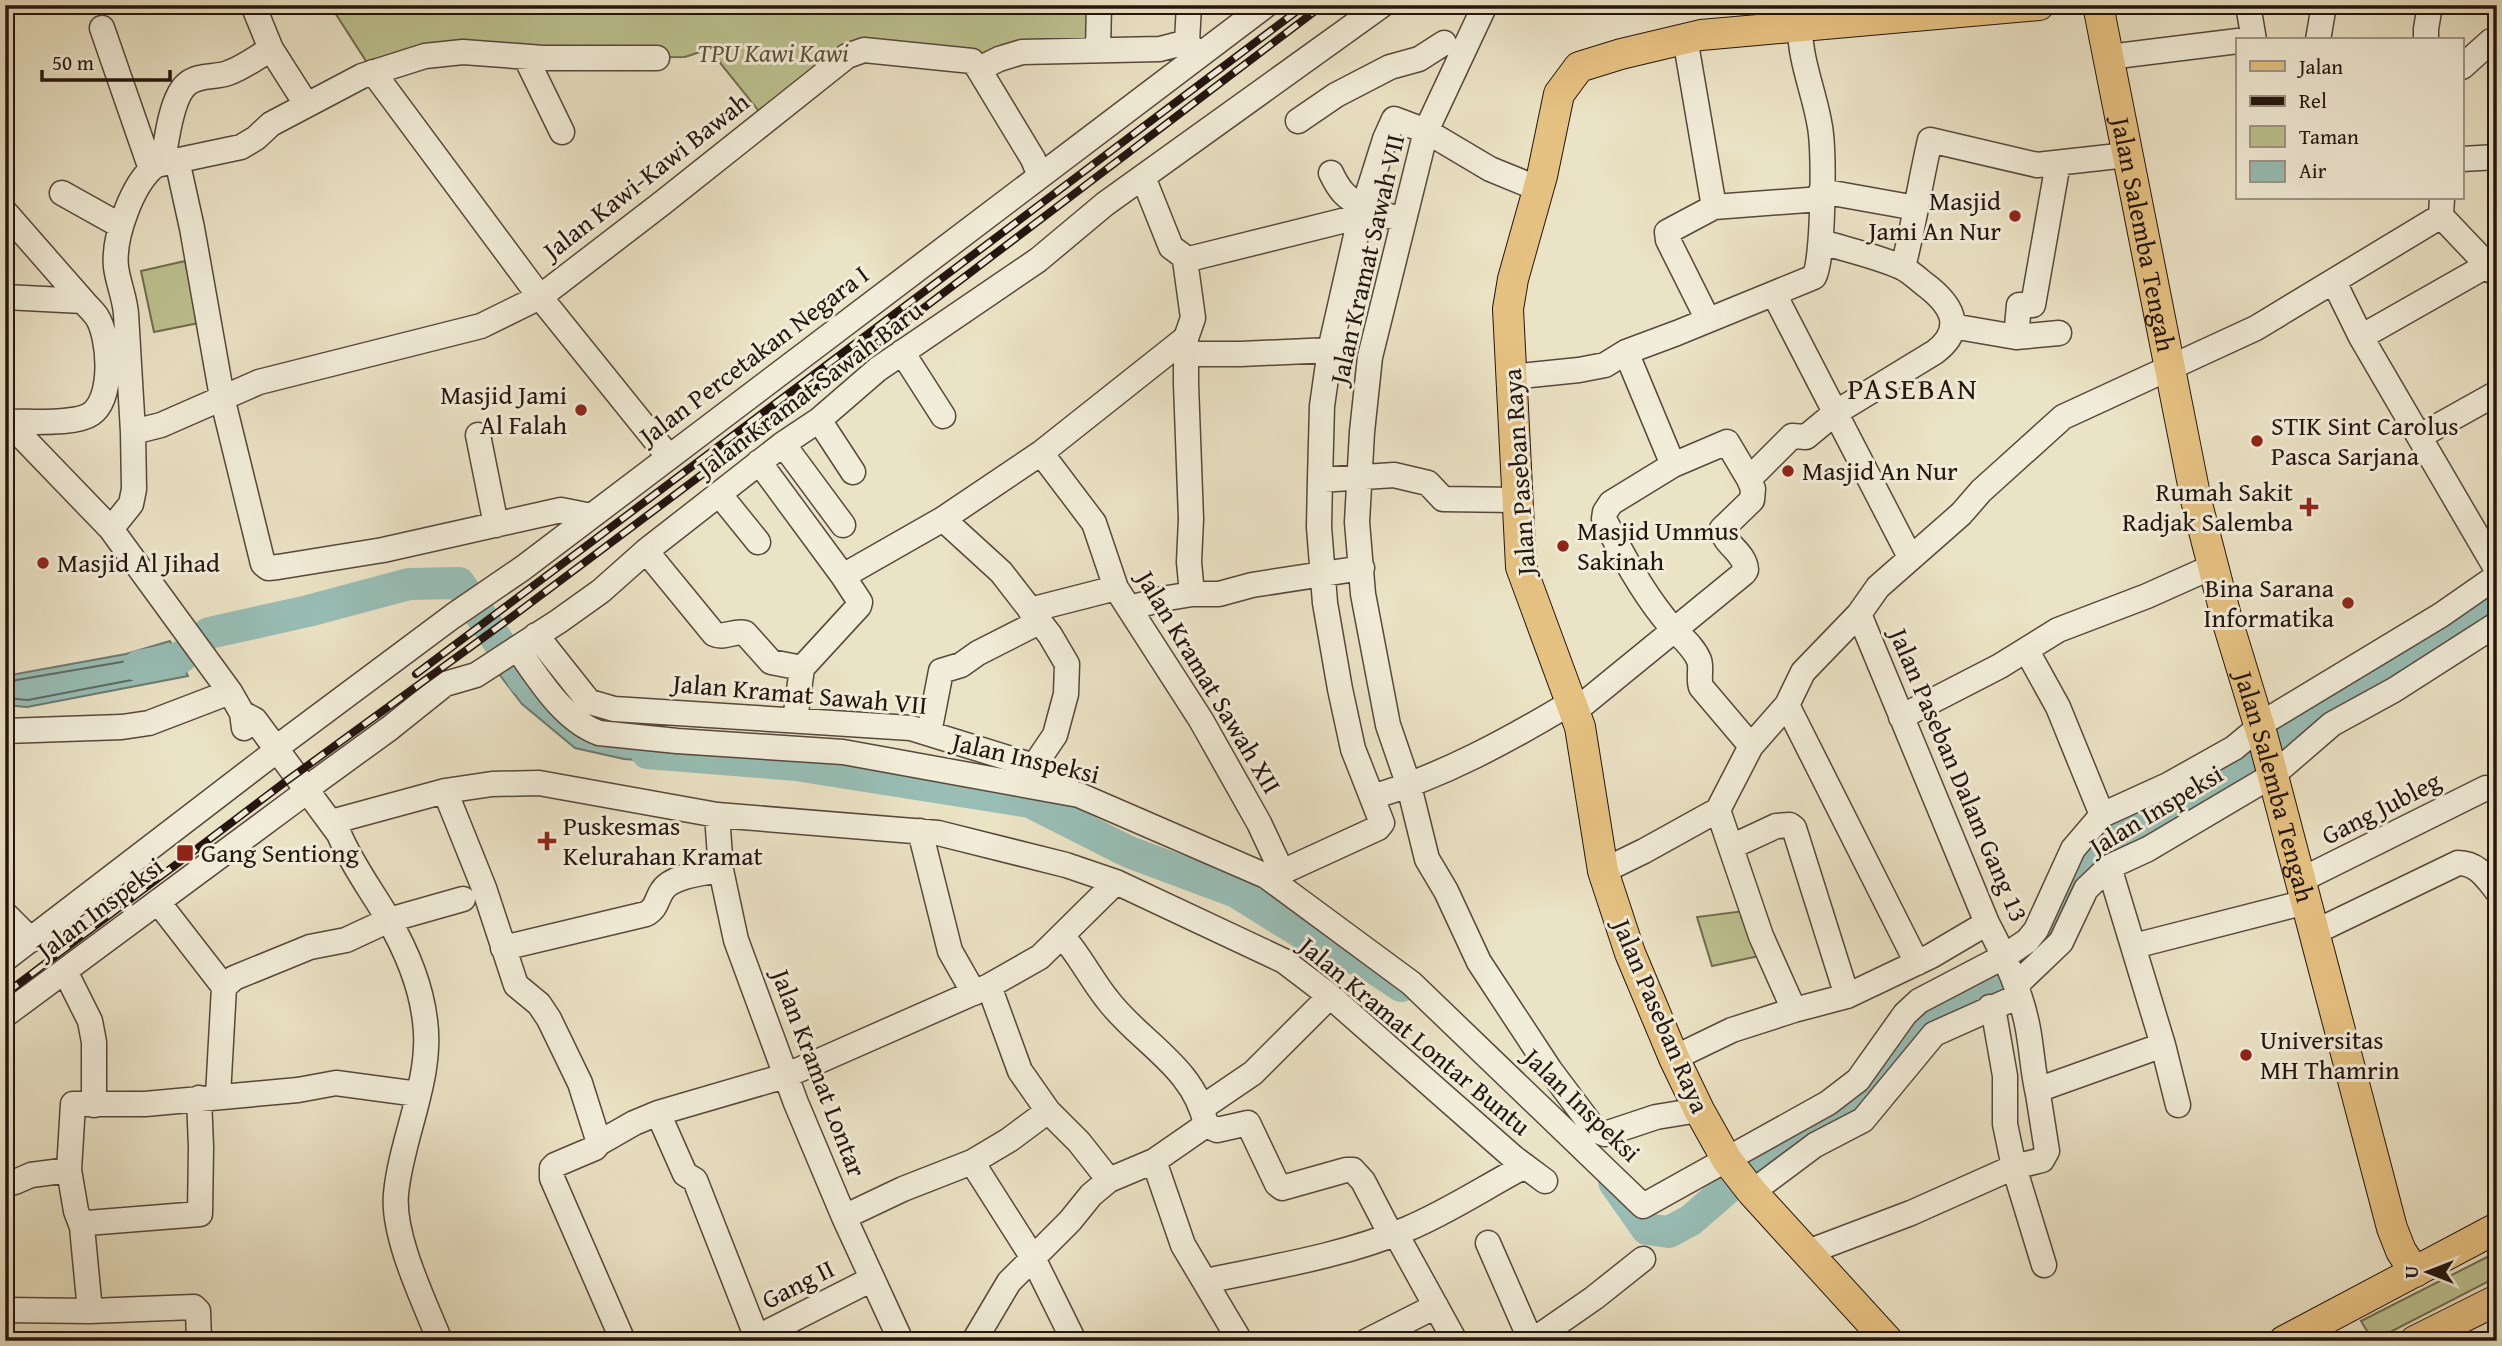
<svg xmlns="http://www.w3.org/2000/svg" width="2502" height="1346" font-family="'Gentium Book Plus',serif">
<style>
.green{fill:#bdc290;stroke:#706c50;stroke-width:2}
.water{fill:#98beb6;stroke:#6a7a73;stroke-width:2}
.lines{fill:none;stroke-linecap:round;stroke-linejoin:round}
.shore{stroke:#5e6a62;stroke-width:2}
.river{stroke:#98beb6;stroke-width:32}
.minor-casing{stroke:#56483c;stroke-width:27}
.major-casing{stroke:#24150f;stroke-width:32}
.minor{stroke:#f2edd9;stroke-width:24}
.major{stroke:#e6c282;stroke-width:30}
.rail-casing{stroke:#24150f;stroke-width:8}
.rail{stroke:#f2edd9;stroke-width:5;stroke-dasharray:16;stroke-linecap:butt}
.poi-dot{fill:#8f2418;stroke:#f2edd9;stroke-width:2.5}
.labels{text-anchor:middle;stroke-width:6;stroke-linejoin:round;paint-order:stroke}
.park-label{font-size:26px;font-style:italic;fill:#5a523c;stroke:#f2edd9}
.street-label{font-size:26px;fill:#24150f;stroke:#f2edd9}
.poi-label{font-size:26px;fill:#24150f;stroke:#f2edd9;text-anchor:start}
.quarter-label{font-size:30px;letter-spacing:2px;fill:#24150f;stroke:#f2edd9}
</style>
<rect width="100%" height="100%" fill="#ebe3c5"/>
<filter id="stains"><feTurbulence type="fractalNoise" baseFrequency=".00286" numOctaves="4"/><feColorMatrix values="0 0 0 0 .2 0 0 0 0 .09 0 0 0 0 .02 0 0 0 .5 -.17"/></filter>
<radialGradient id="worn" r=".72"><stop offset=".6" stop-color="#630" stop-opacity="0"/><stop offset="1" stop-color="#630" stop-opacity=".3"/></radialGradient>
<path class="green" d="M 330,5 L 1099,5 L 1098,50 L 1004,57 L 864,50 L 766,120 L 709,49 L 685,57 L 526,58 L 373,72 Z
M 185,261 L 199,323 L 154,332 L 141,271 Z
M 1744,911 L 1759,956 L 1712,966 L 1697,917 Z
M 2497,1252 L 2497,1277 L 2373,1341 L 2361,1321 Z"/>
<path class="water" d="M 170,641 L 188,676 L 27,707 L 5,705 L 5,676 L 126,654 Z
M 515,655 L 563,716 L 689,746 L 690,764 L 624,759 L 575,748 L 522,704 L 496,670 Z"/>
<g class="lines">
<path class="shore" d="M 5,682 L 127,661 L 164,650 L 168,651 L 176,668 L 173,672 L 28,700 L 5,698"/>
<path class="river" d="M 139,666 L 180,658 L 209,633 L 308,611 L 409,584 L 459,583 L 524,680
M 647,753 L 796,765 L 1030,802 L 1129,852 L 1236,892 L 1307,936 L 1374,968 L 1401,986
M 1614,1182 L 1647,1229 L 1669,1232 L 1691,1220 L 1773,1149 L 1855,1101 L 1925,1012 L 2020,972 L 2045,940 L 2080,862 L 2111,836 L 2204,791 L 2497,603"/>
<defs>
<path id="minor" d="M 253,5 L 271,49 L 306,104
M 1189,5 L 1187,42 L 1197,54
M 1485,5 L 1426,131 L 1370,357 L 1362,432 L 1357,522 L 1363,594 L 1388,725 L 1409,786 L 1427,859 L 1446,891 L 1479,962 L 1550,1070 L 1595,1130 L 1605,1134 L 1656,1117 L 1699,1110
M 1784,5 L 1784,28
M 2248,5 L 2254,40
M 102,28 L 151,169
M 1685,38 L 1714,207
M 2318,40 L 2324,5
M 2426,40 L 2426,29 L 2430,5
M 1098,50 L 1099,5
M 2109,57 L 2238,41
M 526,58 L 562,132
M 2462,67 L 2491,41 L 2497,39
M 979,69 L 999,59 L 1022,52 L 1160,49 L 1187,42
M 373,72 L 540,297 L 669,457
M 1298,121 L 1336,95 L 1390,67 L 1419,59 L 1444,43
M 2462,159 L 2497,157
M 177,160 L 192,228 L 222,397 L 263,564 L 268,568 L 278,567 L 383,550 L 561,510 L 591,516
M 163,162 C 166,143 171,97 187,84 C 199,74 215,78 228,73 C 243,68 257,57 271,49
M 1331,173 C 1339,190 1346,199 1364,206
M 1143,177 L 1171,247 L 1183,256 L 1185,260 L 1193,318 L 1186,338 L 1186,384 L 1191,519 L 1189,562 L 1192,594
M 1821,191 L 1916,208
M 62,193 L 121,226
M 5,212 L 83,301
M 2441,216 L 2497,275
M 1185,260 L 1374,213 L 1404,219
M 1903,267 C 1914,225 1920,183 1930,140 L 2037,165 L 2127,155
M 2334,282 L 2361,337 L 2497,570
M 1774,294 L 1910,557
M 5,297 L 83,301 C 87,306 93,311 97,317 C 110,338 114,398 91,414 C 75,425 30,421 10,422
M 1708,320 L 1668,240 L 1667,232 L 1714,207 L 1821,199
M 1952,326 L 2016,337 L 2059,333
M 2016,337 L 2019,305 L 2033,305 L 2058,163
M 2361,337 L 2486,266
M 902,352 L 943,416
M 1626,352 L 1673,465 L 1611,503 L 1605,512 L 1604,519 C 1622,554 1640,588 1664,618 C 1674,632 1692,643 1699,660 C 1702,668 1698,678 1701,687 L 1751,746
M 1186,354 L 1241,354 L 1330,350
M 1511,377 L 1579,370 L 1605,365 L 1626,352 L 1677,333 L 1814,277 C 1824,260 1824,150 1820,127 C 1815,94 1800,62 1800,27
M 5,419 L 111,529 L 230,692 L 242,713 L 244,728
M 819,420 L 853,472
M 133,432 C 131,392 128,353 126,314 C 125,298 118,283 116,267 C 113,238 132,183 156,165 L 241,147 L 256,138 L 271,124 L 362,76 L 425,56 L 463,52 L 543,58 L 657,58
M 478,435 L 496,525
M 2420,436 L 2497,393
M 783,444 L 843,525
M 1041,453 L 1094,523 L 1116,588 L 1201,720 L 1259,823 L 1282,872
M 759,462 L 843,576
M 1673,465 L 1727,442 L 1749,479
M 1320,480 L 1394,475 L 1428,483 L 1443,499 L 1516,500
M 720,495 L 758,542
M 943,519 L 1001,572 L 1050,635 L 1067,664 L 1066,694 L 1055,735 L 1034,766
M 111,529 L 131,504 L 134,489 L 133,432 L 161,425 L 259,382 L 481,326 L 540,297 L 661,204 L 847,56 L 864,50 L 972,61 L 978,68 L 1033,159 L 1040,176
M 646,551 L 714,634 C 724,639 734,630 745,633 L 771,662 L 802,668
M 1130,608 L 1162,599 L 1192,594 L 1219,594 L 1252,585 L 1362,568
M 1030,610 L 1116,588
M 1859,614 L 1987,923 C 2005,957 2021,991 2028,1029 C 2032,1051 2033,1073 2038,1094
M 536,635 L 586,698 L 590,702 L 614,709 L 911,728 L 1034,766 L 1067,787
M 517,648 C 538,678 563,720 599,733 L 677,741 L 843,752 L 1079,795 L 1266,876 L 1411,983 L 1643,1206 L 1828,1103 L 1858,1080 L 1905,1014 L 1919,1001 L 2005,956 L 2027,941 L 2036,930 L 2073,849 L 2102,815 L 2168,785 L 2234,748 L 2269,719 L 2441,615 L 2497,576
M 2027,651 L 2058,707 L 2102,815
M 1787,705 L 1917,963
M 1575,711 L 1744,573 L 1746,570 C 1745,552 1724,545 1722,529 L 1752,500 L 1753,489 L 1749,479 L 1792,436 L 1806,437 L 1835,413 L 1935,352 C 1968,327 1949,302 1923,283 C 1916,277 1908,270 1901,267 C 1876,256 1848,250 1822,242
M 242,713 L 255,720 L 339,834 C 351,863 371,890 387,917 C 405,948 421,985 425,1021 C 433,1078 401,1138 396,1194 C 392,1236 424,1301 440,1341
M 1901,717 L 2000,666 L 2058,630 L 2147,596 L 2214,566
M 795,720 L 802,668 L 859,606 L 860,602 L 843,576 L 943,519 L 1041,453 L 1186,338
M 5,731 L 122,727 L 149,723 L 230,692
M 929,733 L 941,671 L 961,665 L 978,653 L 1039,622
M 276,748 L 453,616 L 523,568 L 1266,5
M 306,789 L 390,728 L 445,684 L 476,675 L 559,621 L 601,591 L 646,551 L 783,444 L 819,420 L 878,369 L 1038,260 L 1105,204 L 1382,5
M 445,791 L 484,888 L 516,985 L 539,1004 L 549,1019 L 580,1083 L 599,1143
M 1372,797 C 1443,776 1509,740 1572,702
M 1718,810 L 1761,936 L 1794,1010
M 717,815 L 721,870 L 736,940 L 796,1103 L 844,1217 L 901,1341
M 331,822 L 445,791 L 492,784 L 539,783 L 717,815 L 938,833 L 1066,865 L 1116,882 L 1284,961 L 1330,996 L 1514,1158 L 1545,1181
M 920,831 L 950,951 L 974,993
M 1731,847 L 1776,826 L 1790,825 L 1794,828 L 1847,996
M 2109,867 L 2163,1045 L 2178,1105
M 1603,871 L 1644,851 L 1718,810 L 1751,746 L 1787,705 L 1803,672 L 1859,614 L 1878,587 L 1961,514 L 1981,491 L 2063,417 L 2256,328 L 2441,216 L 2442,198
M 1266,876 L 1282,872 L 1378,828 L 1382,823 L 1353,749 L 1340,689 L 1325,603 L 1319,527 L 1320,480 L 1322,406 L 1330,350 L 1360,218 L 1385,139 L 1394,119 L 1426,131 L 1490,169 L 1539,189
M 2301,880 L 2486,788
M 158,902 L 224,987
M 5,914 L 31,940
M 2313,933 L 2458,863 C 2477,863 2486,877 2497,891
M 1063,937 C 1080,956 1091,979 1107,999 C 1139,1042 1195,1067 1206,1125 L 1217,1130 L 1248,1123 L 1277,1184 L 1282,1188 L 1346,1170 L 1353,1170 L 1363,1181 L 1391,1235
M 2134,946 L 2306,902
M 503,948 L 646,914 C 657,908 656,900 662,891 C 672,875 705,873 721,870
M 5,959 L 267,758
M 65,971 L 90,1021 L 94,1042 L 94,1105
M 2016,985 L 2061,942 L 2086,889 L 2109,867 L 2148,849 L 2273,775 L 2332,724 L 2394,690 L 2497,624
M 989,986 L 1020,1071 L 1048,1111 L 1079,1142 L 1109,1180
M 1990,1007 L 1995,1019 L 2005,1076 L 2005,1124 L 2014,1167 L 2044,1265
M 5,1015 L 298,798
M 1674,1058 L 1732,1030 L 1794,1010 L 1847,996 L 1931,956 L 1987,923
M 218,1096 L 224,987 L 234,978 L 310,947 L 346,940 L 389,920 L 463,899
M 1203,1107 L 1253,1073 L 1330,996
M 658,1113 L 685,1174 L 695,1180 L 757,1338
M 1154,1161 L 1183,1245 L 1240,1341
M 972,1162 L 1033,1258 L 1074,1341
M 5,1183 L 15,1182 L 31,1175 L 69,1170
M 1752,1192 L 1815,1145 L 1863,1120 L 1934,1034 L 2019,996
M 844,1217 L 903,1189 L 972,1162 L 1009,1140 L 1048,1111
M 82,1227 L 87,1223 L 200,1214 L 201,1147 L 199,1098
M 1396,1234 L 1455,1341
M 1488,1243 L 1531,1341
M 1808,1252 L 1911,1213 L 2014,1167 L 2042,1160 L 2047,1151 L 2038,1094 L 2040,1089 L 2163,1045
M 1205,1281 C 1272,1267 1343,1256 1407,1229 C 1448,1212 1485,1187 1525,1166
M 5,1310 L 90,1311 L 194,1307 L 198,1311 L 199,1341
M 90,1311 L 82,1227 L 76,1211 L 69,1170 L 73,1104 L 145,1104 L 298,1090 L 336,1083 L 418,1094
M 623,1341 L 552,1178 L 552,1168 L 555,1165 L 595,1148 L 599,1143 L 634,1123 L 658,1113 L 785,1076 L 989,986 L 1040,957 L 1116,882
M 750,1341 L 872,1279
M 974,1341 L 1009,1282 L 1070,1221 L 1091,1195 L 1109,1180 L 1154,1161 L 1206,1125
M 1367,1341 L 1436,1306
M 1532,1341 L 1594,1298 L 1643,1259"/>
<g id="major">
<path id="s1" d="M 2098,5 L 2196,500 L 2227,620 L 2263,738 L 2392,1228 L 2401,1251 L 2415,1272"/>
<path d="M 1888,1341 L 1752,1192 L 1727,1160 L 1699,1110 L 1674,1058 L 1630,953 L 1603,871 L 1580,727 L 1521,567 L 1508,309 L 1513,279 L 1542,176 L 1559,94 L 1579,67 L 1621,54 L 1701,35 L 2039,5"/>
<path d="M 2284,1341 L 2497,1228"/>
<path d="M 2415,1341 L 2497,1300"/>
</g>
</defs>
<use href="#minor" class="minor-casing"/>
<use href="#major" class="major-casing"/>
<use href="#minor" class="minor"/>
<use href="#major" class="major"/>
<defs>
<path id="rail" d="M 416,674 L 1305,5
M 5,994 L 285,782 L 509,619 L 863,354 L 1323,5"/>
</defs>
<use href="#rail" class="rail-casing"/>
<use href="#rail" class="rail"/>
</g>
<g class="poi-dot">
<circle cx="2015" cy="216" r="7"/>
<circle cx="581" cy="410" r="7"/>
<circle cx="2257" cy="441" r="7"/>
<circle cx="1788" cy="471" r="7"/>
<path d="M2305.5 496.5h7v7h7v7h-7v7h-7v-7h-7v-7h7z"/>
<circle cx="1563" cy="546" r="7"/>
<circle cx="43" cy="563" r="7"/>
<circle cx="2348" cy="603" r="7"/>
<path d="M543.5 830.5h7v7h7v7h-7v7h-7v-7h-7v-7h7z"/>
<rect x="176" y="844" width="18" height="18" rx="3.5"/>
<circle cx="2246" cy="1055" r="7"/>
</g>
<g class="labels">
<g class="park-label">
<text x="773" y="62">TPU Kawi Kawi</text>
</g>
<g class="street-label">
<text transform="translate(646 176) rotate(-38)" y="9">Jalan Kawi-Kawi Bawah</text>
<text dy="9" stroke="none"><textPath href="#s1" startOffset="234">Jalan Salemba Tengah</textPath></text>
<text transform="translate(1367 259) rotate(-77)" y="9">Jalan Kramat Sawah VII</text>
<text transform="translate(754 355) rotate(-37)" y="9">Jalan Percetakan Negara I</text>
<text transform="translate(810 389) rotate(-37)" y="9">Jalan Kramat Sawah Baru</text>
<text transform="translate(1519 472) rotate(-94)" y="9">Jalan Paseban Raya</text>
<text transform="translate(1209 682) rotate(59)" y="9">Jalan Kramat Sawah XII</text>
<text transform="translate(800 694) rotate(5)" y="9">Jalan Kramat Sawah VII</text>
<text transform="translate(1026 758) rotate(13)" y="9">Jalan Inspeksi</text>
<text transform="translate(1959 775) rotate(67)" y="9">Jalan Paseban Dalam Gang 13</text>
<text dy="9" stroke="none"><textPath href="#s1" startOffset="802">Jalan Salemba Tengah</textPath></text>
<text transform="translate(2381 808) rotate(-27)" y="9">Gang Jubleg</text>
<text transform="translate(2156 810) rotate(-31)" y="9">Jalan Inspeksi</text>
<text transform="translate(100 908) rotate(-37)" y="9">Jalan Inspeksi</text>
<text transform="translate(1661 1016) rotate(67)" y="9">Jalan Paseban Raya</text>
<text transform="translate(1415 1036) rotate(40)" y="9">Jalan Kramat Lontar Buntu</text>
<text transform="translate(819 1073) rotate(69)" y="9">Jalan Kramat Lontar</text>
<text transform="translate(1582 1105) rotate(44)" y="9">Jalan Inspeksi</text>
<text transform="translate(798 1284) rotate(-27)" y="9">Gang II</text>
</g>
<g class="poi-label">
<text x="2001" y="210" text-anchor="end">Masjid<tspan x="2001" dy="30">Jami An Nur</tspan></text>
<text x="567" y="404" text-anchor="end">Masjid Jami<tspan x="567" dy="30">Al Falah</tspan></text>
<text x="2271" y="435">STIK Sint Carolus<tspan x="2271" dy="30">Pasca Sarjana</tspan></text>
<text x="1802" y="480">Masjid An Nur</text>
<text x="2293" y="501" text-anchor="end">Rumah Sakit<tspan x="2293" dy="30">Radjak Salemba</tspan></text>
<text x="1577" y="540">Masjid Ummus<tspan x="1577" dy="30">Sakinah</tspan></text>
<text x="57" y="572">Masjid Al Jihad</text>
<text x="2334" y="597" text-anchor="end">Bina Sarana<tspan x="2334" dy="30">Informatika</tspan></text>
<text x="563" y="835">Puskesmas<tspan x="563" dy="30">Kelurahan Kramat</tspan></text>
<text x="201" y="862">Gang Sentiong</text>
<text x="2260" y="1049">Universitas<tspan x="2260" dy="30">MH Thamrin</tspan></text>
</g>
<g class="quarter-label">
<text x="1913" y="399">PASEBAN</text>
</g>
</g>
<rect width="2502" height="1346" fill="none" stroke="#ebe3c5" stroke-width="28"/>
<rect x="7" y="7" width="2488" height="1332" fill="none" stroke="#24150f" stroke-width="3.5"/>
<rect x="14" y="14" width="2474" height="1318" fill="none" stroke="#24150f" stroke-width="2"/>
<rect x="2236" y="38" width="228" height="161" fill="#f2edd9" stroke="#a09788" stroke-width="2"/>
<rect x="2250" y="61" width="35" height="10" fill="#e6c282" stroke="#a09788" stroke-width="2"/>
<text x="2299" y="74" font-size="21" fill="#24150f">Jalan</text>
<rect x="2250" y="96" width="35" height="10" fill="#24150f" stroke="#a09788" stroke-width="2"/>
<text x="2299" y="108" font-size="21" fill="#24150f">Rel</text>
<rect x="2250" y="126" width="35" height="21" fill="#bdc290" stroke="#a09788" stroke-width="2"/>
<text x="2299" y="144" font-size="21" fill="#24150f">Taman</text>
<rect x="2250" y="161" width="35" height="21" fill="#98beb6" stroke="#a09788" stroke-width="2"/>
<text x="2299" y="178" font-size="21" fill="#24150f">Air</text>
<g transform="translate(2428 1272) rotate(270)" stroke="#f2edd9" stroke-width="5" paint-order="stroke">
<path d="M0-5L12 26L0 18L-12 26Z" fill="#24150f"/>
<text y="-10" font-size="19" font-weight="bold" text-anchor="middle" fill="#24150f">U</text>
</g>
<path d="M42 70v10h128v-10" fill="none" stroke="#24150f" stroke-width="3.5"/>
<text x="52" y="70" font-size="21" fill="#24150f" stroke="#f2edd9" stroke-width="5" paint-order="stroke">50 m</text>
<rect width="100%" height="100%" filter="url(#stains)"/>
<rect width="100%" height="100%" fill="url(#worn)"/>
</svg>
